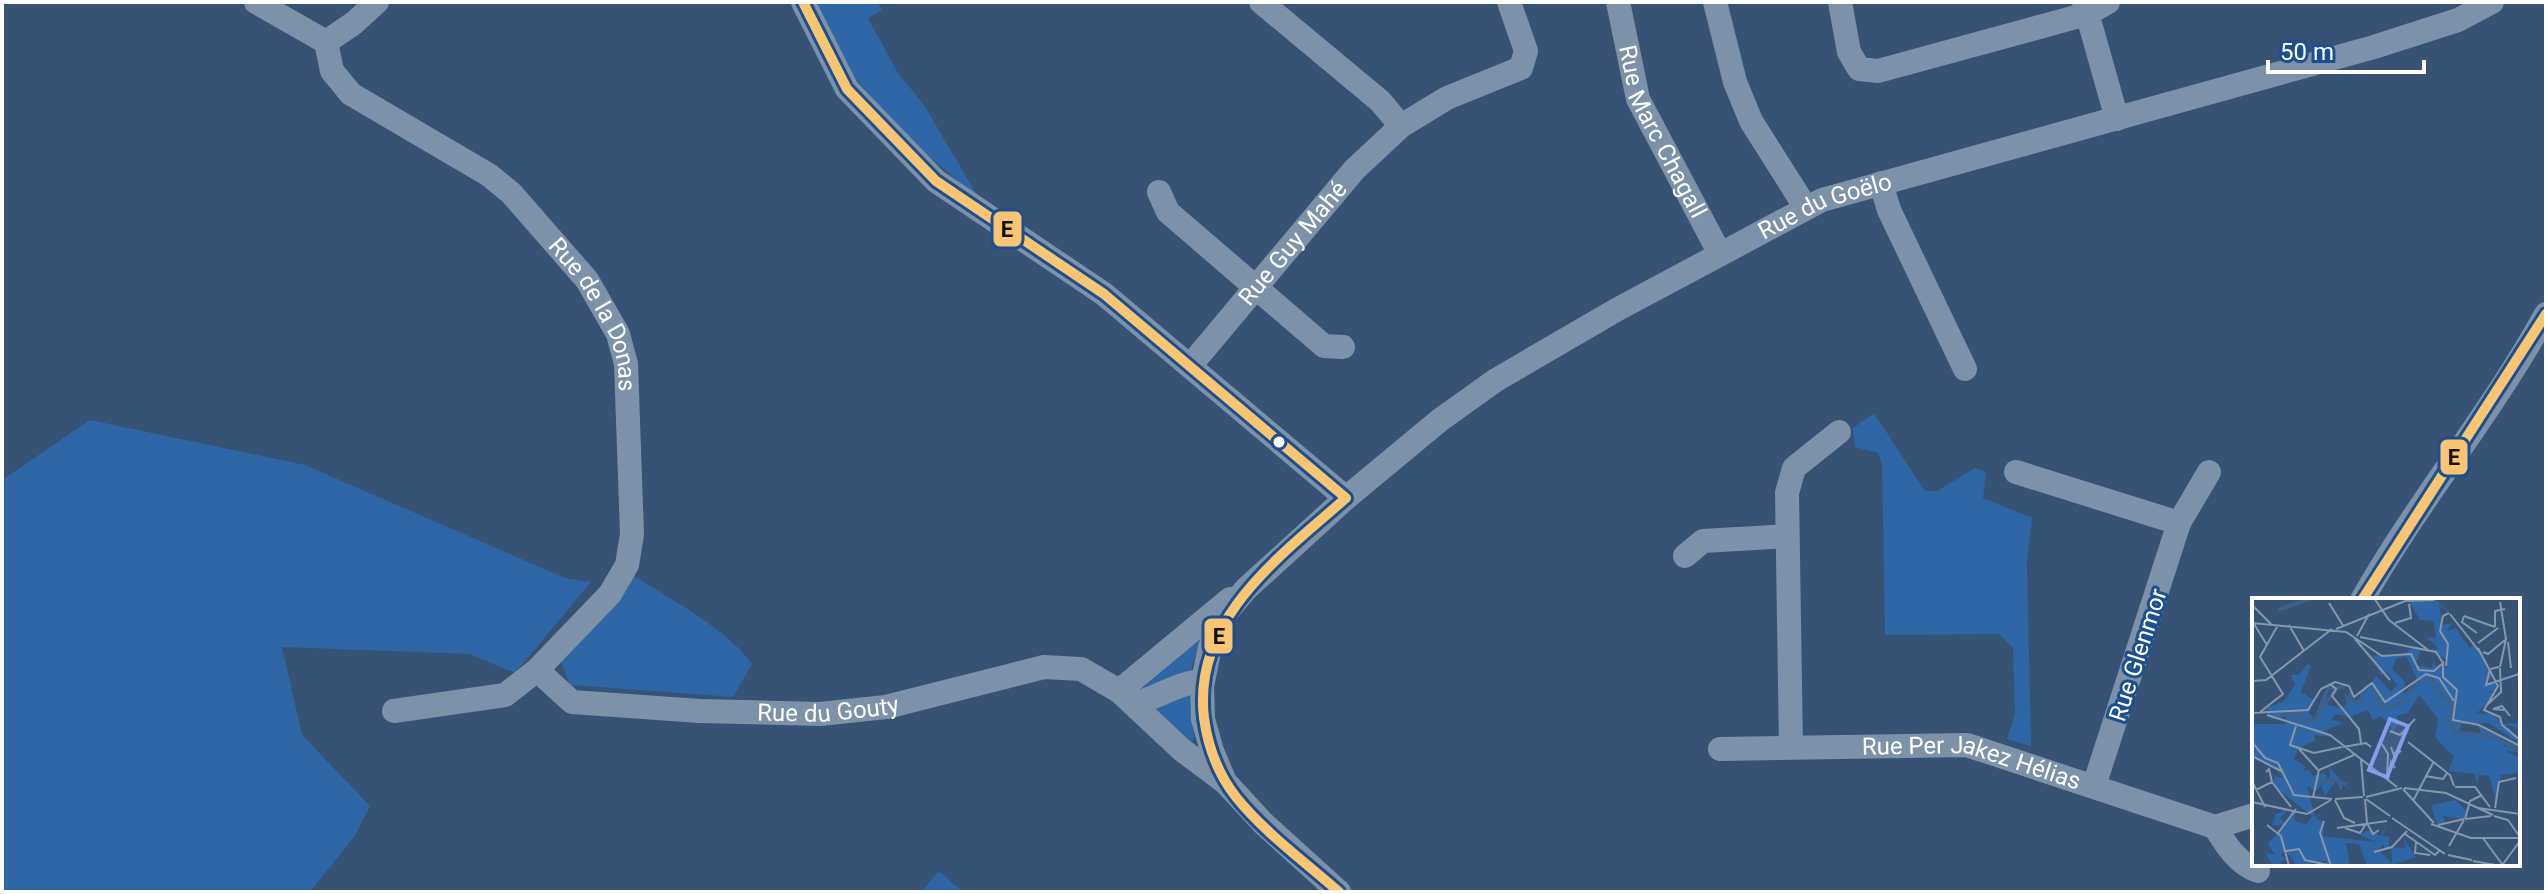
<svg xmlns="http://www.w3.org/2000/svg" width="2548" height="894" font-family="Roboto,sans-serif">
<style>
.green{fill:#2f66a5}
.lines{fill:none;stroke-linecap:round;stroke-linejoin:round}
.minor{stroke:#7d92a8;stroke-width:24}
.bus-1-casing{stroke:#1b4f8f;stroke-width:16}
.bus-1{stroke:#fac572;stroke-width:10}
.bus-dot{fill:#fff;stroke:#1b4f8f;stroke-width:3}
.labels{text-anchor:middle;stroke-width:6;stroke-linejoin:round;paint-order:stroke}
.street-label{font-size:24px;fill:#fff;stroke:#1b4f8f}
.inset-river{fill:none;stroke:#3b618d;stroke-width:4}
.inset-road{fill:none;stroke:#8697ac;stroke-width:2}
.view{fill:#839eea;fill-opacity:0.15;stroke:#839eea;stroke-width:4}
.inset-edge{fill:none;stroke:#fff;stroke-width:4}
.line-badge{stroke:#1b4f8f;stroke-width:3}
.pale-badge-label{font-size:22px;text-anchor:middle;font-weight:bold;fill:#111}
</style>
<rect width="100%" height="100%" fill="#365274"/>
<path class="green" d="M 815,2 L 877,2 L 882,10 L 868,18 L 898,73 L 924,105 L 980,200 L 909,139 L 851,74 Z
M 1874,413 L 1925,491 L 1937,491 L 1975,468 L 1986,472 L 1983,498 L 2032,518 L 2027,561 L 2031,746 L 2007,739 L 2015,715 L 2013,648 L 1999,634 L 1885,635 L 1882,464 L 1878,453 L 1855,447 L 1853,428 Z
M 90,420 L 305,465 L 565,578 L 591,582 L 515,673 L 469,654 L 282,647 L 302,735 L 370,806 L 354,837 L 310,892 L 2,892 L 2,480 Z
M 634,576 C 670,599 729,630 752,664 L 733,697 L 570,685 L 561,662 Z
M 1200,638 L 1191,671 L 1155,693 L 1137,690 Z
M 1189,691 L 1194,739 L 1191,742 L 1156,710 Z
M 939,871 L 963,892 L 921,892 Z"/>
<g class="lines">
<g class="minor">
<path d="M 256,2 L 326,42"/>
<path d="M 803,2 L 847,89 L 936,181 L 1104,294 L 1346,498"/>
<path d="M 1261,2 L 1380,101 L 1401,126"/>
<path id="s1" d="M 1618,2 L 1638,99 L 1720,254"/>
<path d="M 1715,2 L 1735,82 L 1751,121 L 1806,208"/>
<path d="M 1840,2 L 1849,52 L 1859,69 L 1878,71 L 2087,14 L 2108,2"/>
<path d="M 2084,2 L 2117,119"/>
<path id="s2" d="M 326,42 L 332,71 L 351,94 L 489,175 L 511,193 L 587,280 L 618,334 L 626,364 L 632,534 L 627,565 L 610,594 L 537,670 L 505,695 L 394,711"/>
<path d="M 326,42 L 354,23 L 377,2"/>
<path d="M 1881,183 L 1889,210 L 1965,369"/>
<path d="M 1159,192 L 1168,212 L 1324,346 L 1343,347"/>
<path id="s3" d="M 1190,366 L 1354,170 L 1401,126 L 1447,98 L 1521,68 L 1526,51 L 1509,2"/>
<path d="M 2016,472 L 2179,523 L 2094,786"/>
<path d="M 2179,523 L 2209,472"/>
<path d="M 1685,556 L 1703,541 L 1787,536"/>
<path d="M 2362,600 C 2418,501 2491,414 2546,314"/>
<path id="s4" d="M 537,670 L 572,702 L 700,711 L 820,714 L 886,707 L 1044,667 L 1081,669 L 1119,691 L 1182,750 L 1225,782 L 1264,824 L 1339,892"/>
<path d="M 1119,691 L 1230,599"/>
<path d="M 1134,704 C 1157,698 1179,682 1203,681"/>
<path d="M 1791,747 L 1787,493 L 1794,468 L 1839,432"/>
<path id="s5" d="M 1720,749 L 1967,745 L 2215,827"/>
<path id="s6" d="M 1225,782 L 1212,751 L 1203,719 L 1202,686 L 1210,647 L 1224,615 L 1246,589 L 1346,498 L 1440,420 L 1496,380 L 1618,309 L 1822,200 L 2374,47 L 2458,20 L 2492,2"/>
<path d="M 2254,815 L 2215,827 C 2225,844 2238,864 2258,871"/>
</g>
<defs>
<path id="bus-1" d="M 803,2 L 847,89 L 936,181 L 1104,294 L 1346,498 C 1280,556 1192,619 1204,718 C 1208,747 1218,774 1236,797 C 1265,833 1304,861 1339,892
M 2362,600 L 2546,314"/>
</defs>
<use href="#bus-1" class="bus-1-casing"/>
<use href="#bus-1" class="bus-1"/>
</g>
<circle class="bus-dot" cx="1279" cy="442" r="7"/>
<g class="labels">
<g class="street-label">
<text dy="8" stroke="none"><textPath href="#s1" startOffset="138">Rue Marc Chagall</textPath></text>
<text dy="8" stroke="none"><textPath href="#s6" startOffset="908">Rue du Goëlo</textPath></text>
<text dy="8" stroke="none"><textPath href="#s3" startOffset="160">Rue Guy Mahé</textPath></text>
<text dy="8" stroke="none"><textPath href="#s2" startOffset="398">Rue de la Donas</textPath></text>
<text transform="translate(2138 655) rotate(-72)" y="8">Rue Glenmor</text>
<text dy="8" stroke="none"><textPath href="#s4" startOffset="304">Rue du Gouty</textPath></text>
<text dy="8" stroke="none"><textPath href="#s5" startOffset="254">Rue Per Jakez Hélias</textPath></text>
</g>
</g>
<g transform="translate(2252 598)">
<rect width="268" height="268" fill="#365274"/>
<path d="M 173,0 L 183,0 L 221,41 L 187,6 L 191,27 L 201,25 L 195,33 L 204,30 L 218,51 L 222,44 L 242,78 L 235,84 L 244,84 L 245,93 L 237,93 L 243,97 L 224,116 L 240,115 L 252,126 L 268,125 L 267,131 L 256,127 L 251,130 L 258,130 L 268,146 L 237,125 L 209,126 L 207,134 L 229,137 L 226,127 L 250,141 L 252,149 L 263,145 L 268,154 L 253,153 L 268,160 L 268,175 L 249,177 L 244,201 L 237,178 L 227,177 L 225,188 L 223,176 L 196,173 L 202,159 L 183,139 L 186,121 L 167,97 L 156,115 L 145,118 L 147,126 L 137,138 L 140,129 L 129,118 L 121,122 L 116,112 L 98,119 L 83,116 L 80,122 L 91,125 L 69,134 L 76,137 L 80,139 L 62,137 L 63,142 L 46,151 L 42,161 L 54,169 L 50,175 L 56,171 L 61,178 L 72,175 L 78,184 L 77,169 L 101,195 L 91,186 L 89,193 L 84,183 L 73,198 L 69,187 L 64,193 L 55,188 L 63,219 L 75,213 L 64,220 L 72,224 L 71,238 L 125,244 L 107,237 L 118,232 L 129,238 L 135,224 L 131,238 L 137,239 L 137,250 L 132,251 L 132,246 L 126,252 L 140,265 L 139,249 L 154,250 L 151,240 L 164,259 L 144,266 L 155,268 L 115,268 L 107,246 L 94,245 L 98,268 L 76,268 L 73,263 L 45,268 L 33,252 L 29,257 L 34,261 L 27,265 L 35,267 L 21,268 L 13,254 L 23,257 L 16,246 L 33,227 L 20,227 L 24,216 L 37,210 L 28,220 L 34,226 L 39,217 L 44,212 L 42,222 L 54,227 L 60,218 L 22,188 L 22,178 L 31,180 L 23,168 L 0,158 L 0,132 L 3,126 L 34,126 L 34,119 L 19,121 L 13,111 L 32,103 L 43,87 L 39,77 L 47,77 L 55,66 L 59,68 L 49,94 L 62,102 L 57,115 L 63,121 L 75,106 L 89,111 L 95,106 L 92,95 L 107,105 L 124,78 L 139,94 L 145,87 L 135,74 L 129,77 L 121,59 L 126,56 L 147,58 L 165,48 L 169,51 L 163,67 L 180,70 L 182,58 L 183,69 L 190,65 L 195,71 L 195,62 L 176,52 L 187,51 L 174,39 L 184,40 L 182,23 L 168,22 L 158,5 ZM 154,58 L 164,78 L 164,88 L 155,97 L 150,92 L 154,85 L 140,71 L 144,61 ZM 203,202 L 214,212 L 212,221 L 191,218 L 193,224 L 185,227 L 179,207 Z" fill="#2f66a5" fill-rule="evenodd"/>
<path class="inset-river" d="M 26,12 L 59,0M 178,78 L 183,92 L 203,107 L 195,121 L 204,134 L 238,138 L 268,152M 123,90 L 128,108 L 134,111 L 148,105 L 168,80M 99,94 L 97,102 L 107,105 L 115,87M 68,112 L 87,88M 29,115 L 36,119 L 48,113 L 50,122 L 63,123 L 76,90 L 93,89M 67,184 L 84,182 L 95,187"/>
<path class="inset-road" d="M 122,0 L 137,22 L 176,52M 248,4 L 254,41 L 248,69M 77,5 L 92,29M 0,7 L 19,26M 198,16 L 227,53M 212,18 L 243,29M 212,18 L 210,24 L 225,35M 0,25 L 94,34 L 130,58 L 159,56 L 167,72 L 182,73 L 191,65 L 191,79 L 205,92 L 201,122 L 227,127 L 268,148M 143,25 L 159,20 L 157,6M 2,26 L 15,47M 37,27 L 52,53M 243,29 L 243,13 L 253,11M 84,31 L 153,3 L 182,2M 105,38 L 117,16M 108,39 L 184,54 L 191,65M 103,41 L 138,82M 256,44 L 259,70M 226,45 L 246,30M 226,50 L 246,88 L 232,112 L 248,119 L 250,127 L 268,142M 231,54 L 236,56 L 253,42M 194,68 L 196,46 L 188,33 L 191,18 L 197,15M 247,69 L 238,71 L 234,87 L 267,76M 1,83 L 14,82 L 80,31M 78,86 L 84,91 L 80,98 L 107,131 L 109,145M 236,106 L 249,94 L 248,70M 252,112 L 241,111 L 250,108 L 258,118M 8,114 L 31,96 L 8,59 L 26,27M 0,115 L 56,112 L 69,91 L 83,84 L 97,88 L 102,99 L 120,85 L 133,104 L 174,76 L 187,80 L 202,103M 15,117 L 78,137 L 145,189M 44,128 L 38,147 L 62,155 L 90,149M 138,133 L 148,137 L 163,121M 0,144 L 13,160 L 26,165 L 42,197 L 80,201M 156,144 L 198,177 L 202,188M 130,146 L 136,156 L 135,180M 91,149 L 114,145 L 119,149M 139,149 L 142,158 L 149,153 L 142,155M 47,151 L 67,173M 0,158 L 29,173M 109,161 L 112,198M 173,178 L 191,181 L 195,175M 136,182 L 139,164 L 143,170M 0,183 L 13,209M 20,184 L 39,209M 203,189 L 223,189 L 238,209M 152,190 L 194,195 L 241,217M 151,191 L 182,225M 4,192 L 20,184 L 17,171 L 14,174M 61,199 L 67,172 L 102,157M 114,199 L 150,190M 83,201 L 111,199M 113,201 L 115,225 L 121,236 L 127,232M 114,201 L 138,218M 83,202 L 92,220 L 103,225M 161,203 L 181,165M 0,204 L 55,216 L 79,202M 226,210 L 268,216M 243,210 L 247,184 L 264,180M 242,218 L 256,222 L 268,239M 140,220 L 193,256M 213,221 L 218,203 L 230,197M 213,221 L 239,218M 72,223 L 68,235 L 79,268M 179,226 L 219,240 L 268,240M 15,227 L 29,238 L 37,268M 186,227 L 212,221M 85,230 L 135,223M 93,230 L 108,235 L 114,226M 26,235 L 44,211M 153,236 L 183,257 L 187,253M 231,240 L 250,266M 164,244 L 163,255 L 178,257M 197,248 L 212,222M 34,253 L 47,251 L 53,262 L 76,267M 122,254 L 140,249 L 155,233M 196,257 L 220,262M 221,263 L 249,268M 251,266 L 268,243"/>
<path class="view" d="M 138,121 L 156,128 L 135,179 L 117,172 Z"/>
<rect width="268" height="268" class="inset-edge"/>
</g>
<g class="line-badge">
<rect x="992" y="210" width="31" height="38" rx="8" fill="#fac572"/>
<rect x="2439" y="438" width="30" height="38" rx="8" fill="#fac572"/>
<rect x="1203" y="617" width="31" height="38" rx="8" fill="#fac572"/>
</g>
<g class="pale-badge-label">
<text x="1007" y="237">E</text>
<text x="2454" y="465">E</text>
<text x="1219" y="644">E</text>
</g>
<rect width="2548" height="894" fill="none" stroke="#ffffff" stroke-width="8"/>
<path d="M2268 60v12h156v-12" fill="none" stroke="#ffffff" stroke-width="4"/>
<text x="2280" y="60" font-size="24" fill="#ffffff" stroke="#1b4f8f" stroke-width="6" paint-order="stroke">50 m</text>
</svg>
